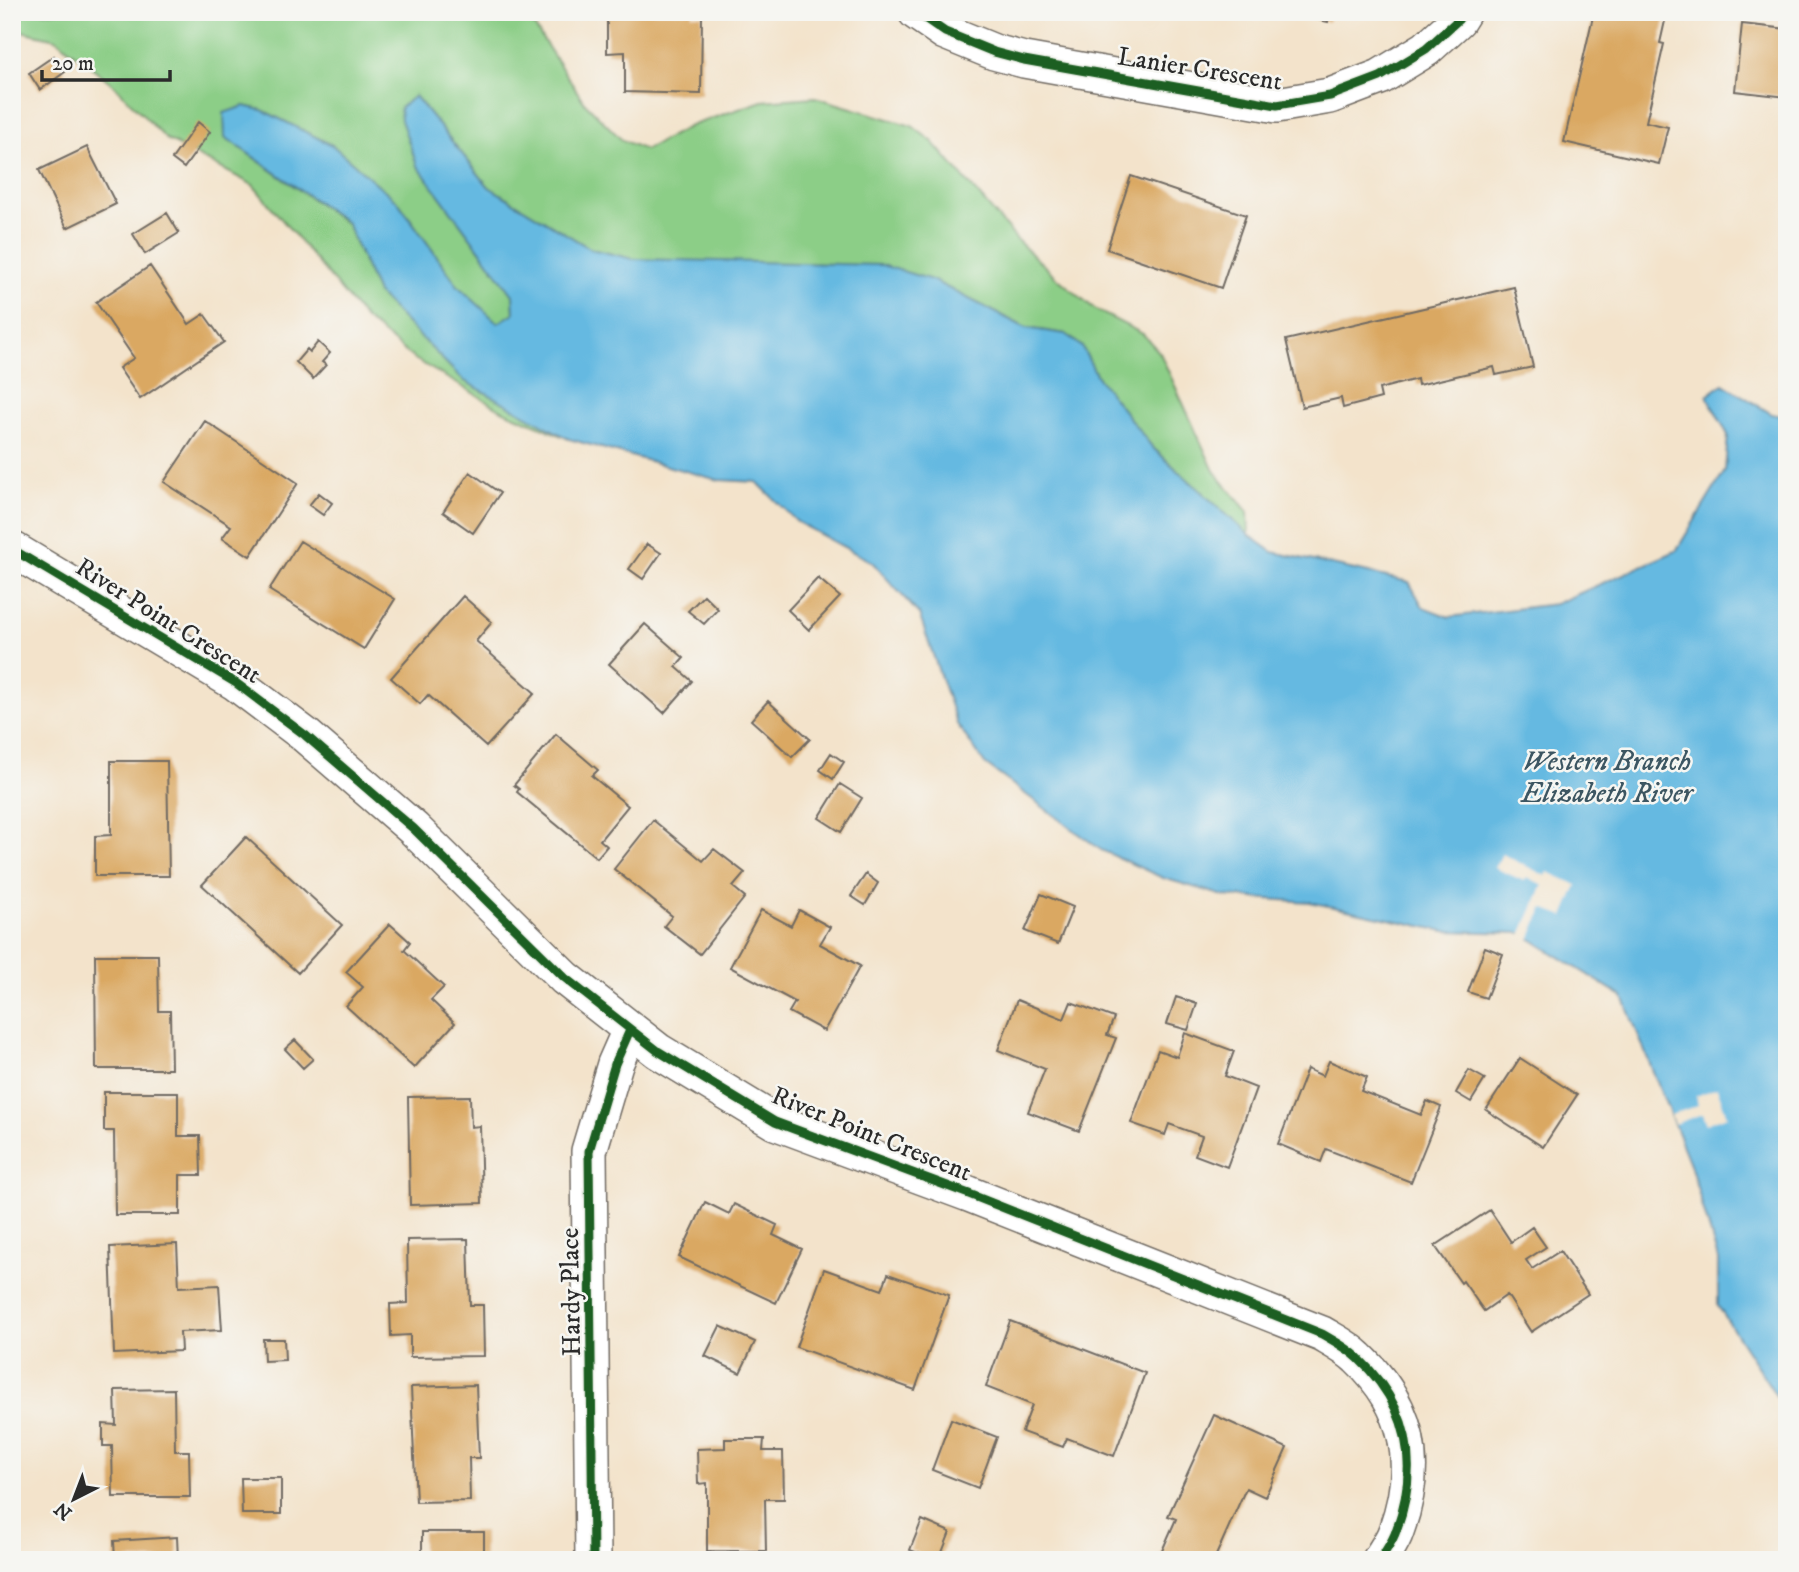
<svg xmlns="http://www.w3.org/2000/svg" width="1799" height="1572" font-family="'IM FELL DW Pica',serif">
<style>
.green{fill:#8cce87;stroke:#5c7c59;stroke-width:2}
.water{fill:#65b9e1;stroke:#487286;stroke-width:2}
.pier{fill:#f3e3cb}
.building{fill:#daa862}
.lines{fill:none;stroke-linecap:round;stroke-linejoin:round}
.street-casing{stroke:#716b63;stroke-width:38}
.street{stroke:#fff;stroke-width:35}
.cycleway-casing{stroke:#f6f6f2;stroke-width:13}
.cycleway{stroke:#1b5e20;stroke-width:9}
.labels{text-anchor:middle;stroke-width:5;stroke-linejoin:round;paint-order:stroke}
.street-label{font-size:26px;fill:#2b2b2b;stroke:#f6f6f2}
.water-label{font-size:28px;font-style:italic;fill:#3c5662;stroke:#f6f6f2}
</style>
<rect width="100%" height="100%" fill="#f6f6f2"/>
<filter id="ink" filterUnits="userSpaceOnUse"><feTurbulence type="fractalNoise" baseFrequency=".0143" numOctaves="2"/><feDisplacementMap in="SourceGraphic" scale="14" xChannelSelector="R" yChannelSelector="G"/><feConvolveMatrix kernelMatrix="1 2 1 2 8 2 1 2 1" color-interpolation-filters="sRGB"/></filter>
<filter id="wash" filterUnits="userSpaceOnUse"><feTurbulence type="fractalNoise" baseFrequency=".00686" numOctaves="4" result="noise"/><feDisplacementMap in="SourceGraphic" scale="28" xChannelSelector="R" yChannelSelector="G"/><feGaussianBlur stdDeviation="1.57" result="paint"/><feColorMatrix in="noise" values="0 0 0 0 0 0 0 0 0 0 0 0 0 0 0 0 0 1.4 0 .05"/><feComposite in="paint" operator="in"/></filter>
<g filter="url(#wash)">
<rect width="100%" height="100%" fill="#f3e3cb"/>
<path class="green" d="M 12,12 L 525,12 L 584,102 L 622,140 L 645,150 L 690,126 L 762,101 L 815,97 L 912,126 L 933,142 L 1018,241 L 1056,277 L 1096,310 L 1143,334 L 1160,353 L 1214,471 L 1248,512 L 1249,535 L 1153,448 L 1098,378 L 1082,347 L 1066,334 L 1026,328 L 932,280 L 633,259 L 591,249 L 489,187 L 415,96 L 417,165 L 513,295 L 514,313 L 498,324 L 458,286 L 398,202 L 332,145 L 262,110 L 244,106 L 225,137 L 347,224 L 377,293 L 463,380 L 569,439 L 504,411 L 413,358 L 365,319 L 253,185 L 166,139 L 114,85 L 56,39 L 12,29 Z"/>
<path class="water" d="M 415,96 L 489,187 L 591,249 L 633,259 L 882,265 L 932,280 L 1026,328 L 1066,334 L 1082,347 L 1098,378 L 1153,448 L 1249,535 L 1273,552 L 1409,582 L 1423,607 L 1449,617 L 1555,604 L 1676,551 L 1725,471 L 1728,435 L 1707,396 L 1723,384 L 1772,414 L 1787,417 L 1787,1409 L 1777,1397 L 1718,1306 L 1718,1259 L 1690,1164 L 1623,997 L 1521,933 L 1444,931 L 1310,902 L 1224,896 L 1163,878 L 1101,850 L 985,764 L 957,724 L 919,614 L 872,562 L 797,522 L 757,482 L 718,480 L 569,439 L 463,380 L 377,293 L 347,223 L 225,137 L 224,113 L 244,106 L 262,110 L 332,145 L 398,202 L 458,286 L 498,323 L 514,313 L 513,295 L 417,165 L 401,120 L 400,108 Z"/>
<path class="pier" d="M 1502,854 L 1546,876 L 1548,872 L 1577,885 L 1564,916 L 1543,908 L 1529,942 L 1520,937 L 1543,885 L 1527,877 L 1524,881 L 1495,868 Z
M 1717,1088 L 1727,1116 L 1706,1124 L 1702,1114 L 1674,1124 L 1671,1115 L 1698,1105 L 1696,1096 Z"/>
<g id="blocks">
<path class="building" d="M 597,12 L 692,12 L 692,15 L 702,15 L 701,94 L 625,92 L 625,52 L 607,53 L 607,15 L 597,15 Z
M 1286,12 L 1330,12 L 1328,22 Z
M 1594,12 L 1667,12 L 1660,43 L 1664,44 L 1646,122 L 1668,127 L 1659,164 L 1564,142 Z
M 1742,24 L 1787,29 L 1787,97 L 1735,91 Z
M 54,56 L 65,72 L 40,90 L 29,73 Z
M 198,122 L 210,132 L 184,168 L 172,159 Z
M 87,147 L 116,204 L 67,228 L 39,170 Z
M 1131,176 L 1246,215 L 1221,288 L 1107,249 Z
M 167,213 L 179,233 L 145,254 L 133,234 Z
M 150,266 L 189,324 L 204,314 L 224,342 L 140,399 L 119,368 L 134,358 L 96,302 Z
M 1514,287 L 1533,367 L 1496,375 L 1494,367 L 1418,385 L 1417,379 L 1379,389 L 1381,398 L 1343,408 L 1341,398 L 1302,407 L 1286,340 Z
M 318,342 L 330,353 L 322,362 L 326,365 L 313,379 L 296,362 L 307,349 L 310,352 Z
M 205,421 L 298,483 L 250,556 L 222,538 L 231,526 L 164,482 Z
M 470,472 L 500,493 L 473,533 L 443,512 Z
M 319,493 L 332,503 L 323,515 L 309,505 Z
M 300,541 L 395,599 L 364,649 L 269,590 Z
M 647,544 L 661,553 L 643,579 L 629,569 Z
M 818,578 L 840,597 L 809,630 L 788,610 Z
M 704,595 L 718,609 L 704,624 L 688,611 Z
M 463,596 L 492,622 L 476,641 L 535,693 L 486,747 L 428,695 L 420,704 L 391,678 Z
M 645,624 L 684,658 L 676,667 L 692,681 L 664,713 L 609,664 Z
M 768,701 L 810,739 L 792,757 L 751,720 Z
M 556,734 L 598,770 L 592,776 L 628,806 L 600,840 L 607,846 L 597,858 L 517,792 L 519,789 L 514,785 Z
M 831,753 L 844,762 L 833,779 L 820,770 Z
M 111,761 L 167,761 L 169,876 L 95,876 L 95,836 L 111,835 Z
M 840,784 L 862,798 L 841,832 L 819,818 Z
M 653,820 L 703,861 L 714,849 L 745,873 L 733,887 L 745,897 L 700,954 L 664,926 L 672,916 L 614,869 Z
M 246,837 L 342,925 L 298,973 L 202,885 Z
M 866,874 L 878,883 L 865,905 L 851,896 Z
M 1041,894 L 1073,907 L 1058,944 L 1025,931 Z
M 761,910 L 791,926 L 799,910 L 830,927 L 820,944 L 860,966 L 824,1031 L 789,1012 L 795,1002 L 730,967 Z
M 390,924 L 410,942 L 404,950 L 444,987 L 431,1000 L 455,1023 L 414,1068 L 346,1006 L 363,987 L 346,972 Z
M 1485,947 L 1503,954 L 1486,998 L 1468,992 Z
M 95,955 L 158,955 L 159,1011 L 170,1011 L 171,1069 L 96,1069 Z
M 1176,997 L 1197,1004 L 1188,1030 L 1167,1024 Z
M 1017,1000 L 1064,1019 L 1071,1002 L 1114,1018 L 1107,1035 L 1116,1038 L 1079,1131 L 1028,1112 L 1045,1069 L 998,1050 Z
M 1185,1033 L 1234,1051 L 1225,1076 L 1256,1088 L 1227,1167 L 1195,1155 L 1202,1136 L 1169,1124 L 1165,1135 L 1131,1123 L 1158,1050 L 1177,1057 Z
M 295,1040 L 313,1059 L 303,1068 L 285,1049 Z
M 1520,1058 L 1577,1095 L 1543,1147 L 1486,1110 Z
M 1329,1061 L 1367,1077 L 1361,1091 L 1421,1115 L 1427,1101 L 1441,1107 L 1411,1182 L 1326,1149 L 1321,1162 L 1278,1144 L 1307,1069 L 1323,1076 Z
M 1469,1070 L 1485,1079 L 1471,1102 L 1456,1093 Z
M 104,1092 L 178,1092 L 178,1136 L 200,1136 L 201,1175 L 180,1175 L 180,1215 L 115,1215 L 114,1131 L 104,1131 Z
M 470,1096 L 471,1127 L 480,1126 L 482,1203 L 410,1205 L 408,1097 Z
M 705,1202 L 729,1214 L 734,1204 L 777,1225 L 773,1235 L 802,1249 L 776,1303 L 679,1257 Z
M 1490,1210 L 1511,1242 L 1532,1227 L 1546,1247 L 1526,1260 L 1532,1269 L 1560,1251 L 1588,1294 L 1531,1332 L 1507,1295 L 1484,1311 L 1463,1281 L 1461,1283 L 1435,1246 Z
M 468,1239 L 470,1305 L 483,1305 L 484,1356 L 410,1357 L 410,1335 L 391,1336 L 390,1304 L 408,1303 L 407,1240 Z
M 177,1244 L 179,1287 L 219,1285 L 222,1330 L 180,1332 L 181,1351 L 114,1354 L 110,1247 Z
M 824,1269 L 882,1290 L 888,1274 L 949,1295 L 915,1390 L 796,1347 Z
M 1010,1321 L 1145,1373 L 1114,1456 L 1067,1438 L 1063,1447 L 1022,1432 L 1032,1405 L 986,1387 Z
M 720,1326 L 755,1342 L 740,1373 L 705,1356 Z
M 263,1339 L 284,1339 L 285,1360 L 264,1361 Z
M 476,1385 L 479,1458 L 469,1458 L 470,1501 L 416,1502 L 411,1387 Z
M 174,1389 L 175,1451 L 189,1451 L 190,1497 L 113,1497 L 112,1446 L 103,1446 L 103,1424 L 116,1425 L 115,1390 Z
M 1214,1415 L 1287,1448 L 1265,1497 L 1246,1488 L 1214,1560 L 1158,1560 L 1176,1519 L 1168,1516 Z
M 951,1419 L 997,1437 L 978,1488 L 932,1470 Z
M 725,1439 L 764,1439 L 763,1451 L 783,1451 L 784,1499 L 765,1499 L 766,1551 L 707,1551 L 707,1483 L 698,1484 L 697,1449 L 725,1448 Z
M 241,1478 L 281,1478 L 281,1514 L 242,1514 Z
M 922,1520 L 950,1532 L 939,1560 L 935,1560 L 910,1550 Z
M 422,1532 L 484,1532 L 484,1560 L 422,1560 Z
M 177,1537 L 178,1560 L 115,1560 L 114,1541 Z"/>
</g>
</g>
<g filter="url(#ink)">
<use href="#blocks" fill-opacity="0" stroke="#716b63" stroke-width="2"/>
<g class="lines">
<defs>
<path id="street" d="M 916,12 L 945,32 L 994,52 L 1024,60 L 1277,105 L 1330,96 L 1380,77 L 1426,49 L 1458,20 L 1463,12
M 12,549 L 236,683 L 305,735 L 414,829 L 565,978 L 658,1051 L 775,1122 L 969,1194 L 1322,1334 C 1334,1341 1348,1348 1358,1358 C 1410,1407 1420,1465 1396,1531 C 1393,1541 1385,1551 1380,1560
M 593,1560 L 589,1151 L 615,1064 L 630,1030"/>
</defs>
<use href="#street" class="street-casing"/>
<use href="#street" class="street"/>
<defs>
<path id="cycleway" d="M 916,12 L 945,32 L 994,52 L 1024,60 L 1277,105 L 1330,96 L 1380,77 L 1426,49 L 1458,20 L 1463,12
M 12,549 L 236,683 L 305,735 L 414,829 L 565,978 L 658,1051 L 775,1122 L 969,1194 L 1322,1334 C 1334,1341 1348,1348 1358,1358 C 1410,1407 1420,1465 1396,1531 C 1393,1541 1385,1551 1380,1560
M 593,1560 L 589,1151 L 615,1064 L 630,1030"/>
</defs>
<use href="#cycleway" class="cycleway-casing"/>
<use href="#cycleway" class="cycleway"/>
</g>
</g>
<g class="labels">
<g class="street-label">
<text transform="translate(1200 68) rotate(9)" y="9">Lanier Crescent</text>
<text transform="translate(169 620) rotate(32)" y="9">River Point Crescent</text>
<text transform="translate(872 1133) rotate(22)" y="9">River Point Crescent</text>
<text transform="translate(570 1292) rotate(-91)" y="9">Hardy Place</text>
</g>
<g class="water-label">
<text x="1607" y="770">Western Branch<tspan x="1607" dy="32">Elizabeth River</tspan></text>
</g>
</g>
<rect width="1799" height="1572" fill="none" stroke="#f6f6f2" stroke-width="42"/>
<g transform="translate(74 1499) rotate(222)" stroke="#f6f6f2" stroke-width="5" paint-order="stroke">
<path d="M0-5L12 26L0 18L-12 26Z" fill="#2b2b2b"/>
<text y="-10" font-size="19" font-weight="bold" text-anchor="middle" fill="#2b2b2b">N</text>
</g>
<path d="M42 70v10h128v-10" fill="none" stroke="#2b2b2b" stroke-width="3.5"/>
<text x="52" y="70" font-size="21" fill="#2b2b2b" stroke="#f6f6f2" stroke-width="5" paint-order="stroke">20 m</text>
</svg>
